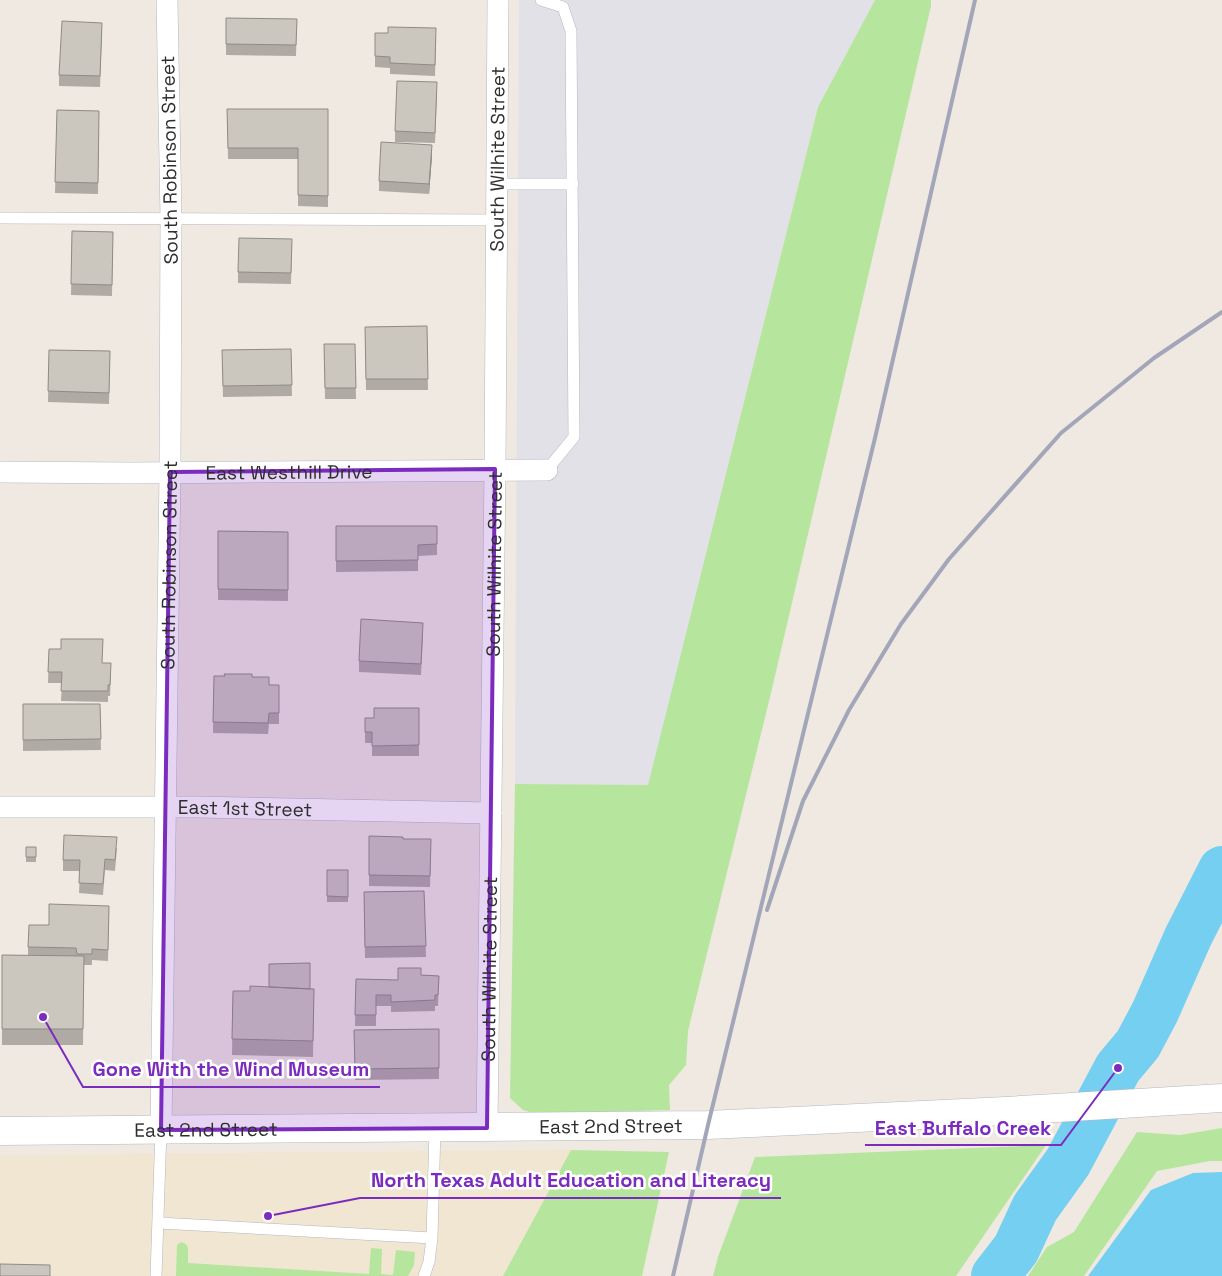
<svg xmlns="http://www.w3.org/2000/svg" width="1222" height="1276" font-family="'Space Grotesk',sans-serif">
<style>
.industrial{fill:#e3e1e8}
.education{fill:#f0e6d1}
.green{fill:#b6e59e}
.water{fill:#75cff0}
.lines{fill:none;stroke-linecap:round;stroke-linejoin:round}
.river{stroke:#75cff0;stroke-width:48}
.lane-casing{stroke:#b4b7c1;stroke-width:12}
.street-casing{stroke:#b4b7c1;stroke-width:22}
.secondary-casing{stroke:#b4b7c1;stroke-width:29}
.lane{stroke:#fff;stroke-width:11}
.street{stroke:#fff;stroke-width:21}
.secondary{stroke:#fff;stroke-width:28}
.rail{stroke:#a3a6b8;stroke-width:4}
.wall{fill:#afaba4}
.shaded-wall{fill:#8e8b86}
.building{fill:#cbc7bf;stroke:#8e8b86}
.marked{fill:#7b2cbf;fill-opacity:0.2;stroke:#7b2cbf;stroke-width:4;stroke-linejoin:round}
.labels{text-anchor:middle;stroke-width:5;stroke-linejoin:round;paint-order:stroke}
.street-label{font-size:19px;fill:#2e2e2e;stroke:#fff}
.leader{fill:none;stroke:#7b2cbf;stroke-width:2}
.callout-dot{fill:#7b2cbf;stroke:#fff;stroke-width:2}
.callout-label{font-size:20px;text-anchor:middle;font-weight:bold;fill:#7b2cbf;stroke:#fff;stroke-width:5;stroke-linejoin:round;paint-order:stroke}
</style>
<rect width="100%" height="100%" fill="#efe9e1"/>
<path class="industrial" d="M 519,0 L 875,0 L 818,107 L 648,786 L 515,784 Z"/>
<path class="education" d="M 571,1150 L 503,1276 L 0,1276 L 0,1155 Z"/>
<path class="green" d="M 875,0 L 931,0 L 931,6 L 771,693 L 688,1031 L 686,1065 L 669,1085 L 670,1110 L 536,1114 L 523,1110 L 510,1098 L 515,784 L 648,785 L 818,107 Z
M 1222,1128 L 1222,1161 L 1210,1161 L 1157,1171 L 1084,1276 L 1028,1276 L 1047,1247 L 1074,1232 L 1137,1132 L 1180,1135 Z
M 1046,1145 L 956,1276 L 713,1276 L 718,1257 L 755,1157 Z
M 571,1150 L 669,1152 L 642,1276 L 503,1276 Z
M 181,1242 L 186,1244 L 188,1248 L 188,1263 L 369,1274 L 371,1248 L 382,1249 L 381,1274 L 393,1275 L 396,1250 L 415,1252 L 414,1265 L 408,1276 L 176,1276 L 177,1245 Z"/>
<path class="water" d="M 1222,1172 L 1222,1276 L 1088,1276 L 1151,1190 L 1193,1173 Z"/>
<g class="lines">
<path class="river" d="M 995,1276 L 1016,1249 L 1035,1208 L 1068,1162 L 1118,1068 L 1138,1044 L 1155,1012 L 1188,937 L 1222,870"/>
<defs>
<path id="lane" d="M 541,0 L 563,7 L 571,31 L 574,437 L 547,470
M 497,184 L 573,184
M 0,218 L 496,220
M 159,1223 L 432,1238
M 156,1276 L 161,1130
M 424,1276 L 429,1262 L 432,1238 L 435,1128"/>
<g id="street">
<path id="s1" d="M 0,472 L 131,473 L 547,470"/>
<path id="s2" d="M 0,807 L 197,807 L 491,813"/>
<path id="s3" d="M 487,1128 L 495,469 L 498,0"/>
<path id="s4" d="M 161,1130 L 170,472 L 171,218 L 167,0"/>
</g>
<g id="secondary">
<path id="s5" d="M 0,1131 L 708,1125 L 1006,1111 L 1222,1098"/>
</g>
</defs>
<use href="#lane" class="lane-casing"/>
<use href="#street" class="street-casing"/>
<use href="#secondary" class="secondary-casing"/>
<use href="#lane" class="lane"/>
<use href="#street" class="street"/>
<use href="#secondary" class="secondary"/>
<path class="rail" d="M 767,910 L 803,801 L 849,710 L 901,624 L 949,559 L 1061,433 L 1154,358 L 1222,312
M 673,1276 L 708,1125 L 875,438 L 975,0"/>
</g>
<path class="wall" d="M 226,18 L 297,19 L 296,56 L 226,55 Z
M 375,33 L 436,39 L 435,76 L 390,74 L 390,68 L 375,67 Z
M 102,34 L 100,87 L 59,86 L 59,75 Z
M 437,93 L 435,143 L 395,142 L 395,131 Z
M 227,109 L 328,109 L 328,207 L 298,206 L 298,159 L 228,159 Z
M 57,110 L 99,111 L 98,194 L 55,193 Z
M 432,156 L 429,194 L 379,191 L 379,181 Z
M 72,231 L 113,232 L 112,296 L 71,295 Z
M 292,239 L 291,284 L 238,283 L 238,272 Z
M 427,326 L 428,390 L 366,390 L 365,327 Z
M 324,344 L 355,344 L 356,399 L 325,399 Z
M 291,349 L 292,396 L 223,397 L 222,350 Z
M 49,350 L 110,351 L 109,404 L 48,402 Z
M 336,526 L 437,526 L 437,555 L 418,556 L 418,571 L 336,572 Z
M 218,531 L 288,532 L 288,601 L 218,600 Z
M 423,634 L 421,675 L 359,672 L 359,661 Z
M 49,649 L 102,663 L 111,674 L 110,696 L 108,696 L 108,702 L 61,701 L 62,683 L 48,683 Z
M 214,676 L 252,677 L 269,685 L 279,685 L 279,724 L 269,724 L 268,734 L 213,733 Z
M 23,704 L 100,704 L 101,750 L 23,751 Z
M 419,708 L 419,756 L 372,756 L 372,743 L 365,743 L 365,718 L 374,718 Z
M 369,836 L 403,839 L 431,839 L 430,887 L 369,886 Z
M 26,847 L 36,847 L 36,862 L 26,862 Z
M 117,848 L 115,871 L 105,870 L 103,895 L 79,893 L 80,871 L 63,871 L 63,860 Z
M 327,870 L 348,870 L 348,902 L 327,902 Z
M 424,891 L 426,957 L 365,958 L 364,892 Z
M 109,906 L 108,961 L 92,960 L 92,965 L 84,965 L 83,1045 L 2,1045 L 2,955 L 28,955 L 28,947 L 49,925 Z
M 421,975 L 439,976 L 438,1006 L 435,1006 L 435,1011 L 391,1012 L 391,1006 L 376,1006 L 376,1026 L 355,1026 L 356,979 L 398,980 Z
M 310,989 L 314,989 L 313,1057 L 232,1055 L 233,991 L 250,991 Z
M 439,1029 L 439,1079 L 355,1080 L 354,1030 Z"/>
<path class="shaded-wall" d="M 432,145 L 432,156 L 429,194 L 429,184 Z"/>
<path class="building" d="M 226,18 L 297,19 L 296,45 L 226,44 Z
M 62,21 L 102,23 L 100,76 L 59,75 Z
M 388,27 L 436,28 L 435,65 L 390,63 L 390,57 L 375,56 L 375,33 L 388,33 Z
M 397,81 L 437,82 L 435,133 L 395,131 Z
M 227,109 L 328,109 L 328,196 L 298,195 L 298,148 L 228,148 Z
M 57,110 L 99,111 L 98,183 L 55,182 Z
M 381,142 L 432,145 L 429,184 L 379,181 Z
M 72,231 L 113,232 L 112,285 L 71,284 Z
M 239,238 L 292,239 L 291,273 L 238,272 Z
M 427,326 L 428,379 L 366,379 L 365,327 Z
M 324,344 L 355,344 L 356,388 L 325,388 Z
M 291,349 L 292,385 L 223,386 L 222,350 Z
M 49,350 L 110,351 L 109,393 L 48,391 Z
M 336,526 L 437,526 L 437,544 L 418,545 L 418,560 L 336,561 Z
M 218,531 L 288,532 L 288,590 L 218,589 Z
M 361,619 L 423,623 L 421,664 L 359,661 Z
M 61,639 L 103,639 L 102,663 L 111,663 L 110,685 L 108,685 L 108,691 L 61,691 L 62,672 L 48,672 L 49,649 L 61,649 Z
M 224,674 L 252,674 L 252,677 L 269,677 L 269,685 L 279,685 L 279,713 L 269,713 L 268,723 L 213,722 L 214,676 L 225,676 Z
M 23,704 L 100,704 L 101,739 L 23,740 Z
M 374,708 L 419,708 L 419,745 L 372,746 L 372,732 L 365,732 L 365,718 L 374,718 Z
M 64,835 L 117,837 L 115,860 L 105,859 L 103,884 L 79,883 L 80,860 L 63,860 Z
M 369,836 L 403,837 L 403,839 L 431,839 L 430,876 L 369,875 Z
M 26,847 L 36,847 L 36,857 L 26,857 Z
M 327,870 L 348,870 L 348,897 L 327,896 Z
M 424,891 L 426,946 L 365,947 L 364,892 Z
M 49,904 L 109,906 L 108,950 L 92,949 L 92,954 L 77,954 L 76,948 L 28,947 L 29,925 L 49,925 Z
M 2,955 L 84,956 L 83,1029 L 2,1029 Z
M 310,963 L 310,989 L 269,987 L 269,964 Z
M 398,968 L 421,968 L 421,975 L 439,976 L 438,995 L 435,995 L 435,1000 L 391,1002 L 391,995 L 376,995 L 376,1015 L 355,1015 L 356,979 L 398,980 Z
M 250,986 L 314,989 L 313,1041 L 232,1039 L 233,991 L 250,991 Z
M 439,1029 L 439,1068 L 355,1069 L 354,1030 Z
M 0,1264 L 50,1265 L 50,1276 L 0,1276 Z"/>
<path class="marked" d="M 495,469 L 487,1128 L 161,1130 L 170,472 Z"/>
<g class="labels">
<g class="street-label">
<text dy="7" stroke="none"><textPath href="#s3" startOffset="969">South Wilhite Street</textPath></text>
<text transform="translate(169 160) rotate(-91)" y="7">South Robinson Street</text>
<text dy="7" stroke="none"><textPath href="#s1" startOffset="289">East Westhill Drive</textPath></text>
<text dy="7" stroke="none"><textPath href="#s3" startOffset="564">South Wilhite Street</textPath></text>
<text dy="7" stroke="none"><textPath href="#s4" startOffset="565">South Robinson Street</textPath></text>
<text dy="7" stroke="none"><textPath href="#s2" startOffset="245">East 1st Street</textPath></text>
<text dy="7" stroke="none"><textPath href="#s3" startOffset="159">South Wilhite Street</textPath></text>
<text dy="7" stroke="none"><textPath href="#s5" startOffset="611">East 2nd Street</textPath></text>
<text dy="7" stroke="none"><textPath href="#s5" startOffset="206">East 2nd Street</textPath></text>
</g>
</g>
<path class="leader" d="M43 1017L83 1087H380M1118 1068L1061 1145H865M268 1216L360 1198H781"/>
<g class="callout-dot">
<circle cx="43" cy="1017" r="5"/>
<circle cx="1118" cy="1068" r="5"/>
<circle cx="268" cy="1216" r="5"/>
</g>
<g class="callout-label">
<text x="231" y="1076">Gone With the Wind Museum</text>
<text x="963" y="1135">East Buffalo Creek</text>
<text x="571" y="1187">North Texas Adult Education and Literacy</text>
</g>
</svg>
